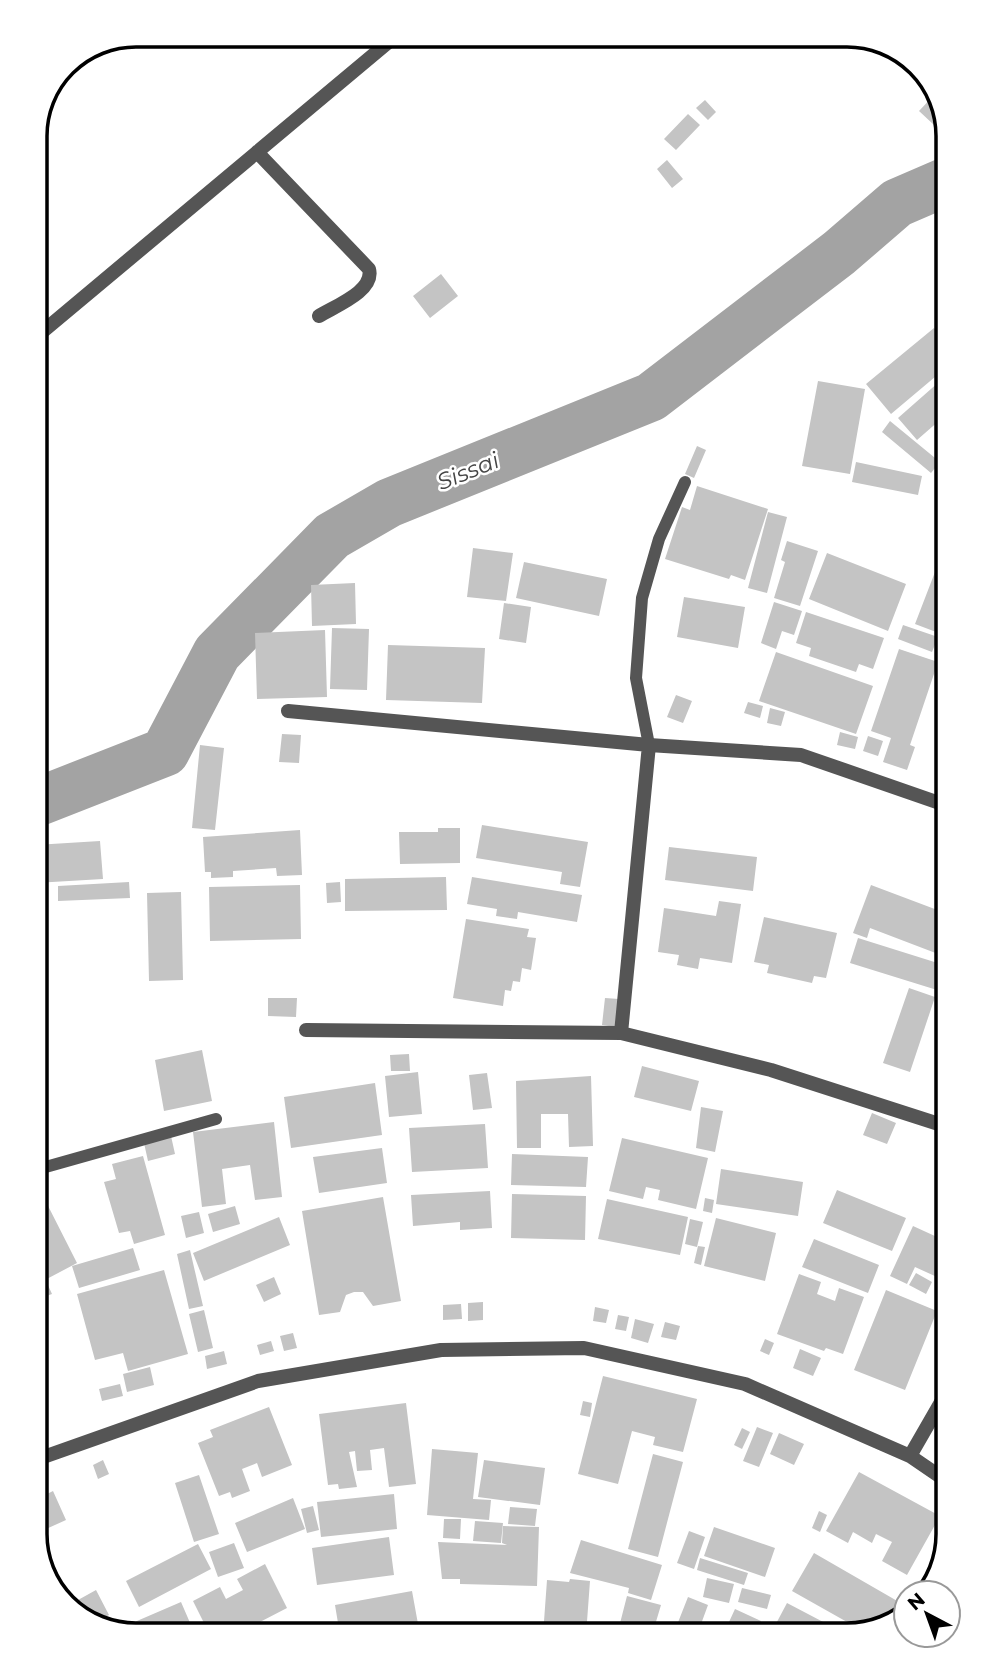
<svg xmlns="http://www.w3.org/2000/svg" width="983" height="1670" font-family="Montserrat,sans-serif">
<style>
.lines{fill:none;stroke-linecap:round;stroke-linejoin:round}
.river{stroke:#a3a3a3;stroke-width:49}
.building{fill:#c4c4c4}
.service{stroke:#555;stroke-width:12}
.minor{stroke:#555;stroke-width:14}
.labels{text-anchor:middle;stroke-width:5;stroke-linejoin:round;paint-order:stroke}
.water-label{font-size:23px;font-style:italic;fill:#444;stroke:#fff}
.rim{fill:none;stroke:#000;stroke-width:3.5}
</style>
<rect width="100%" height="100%" fill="#fff"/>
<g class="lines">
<path class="river" d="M 35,803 L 165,752 L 217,653 L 332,536 L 389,503 L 651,397 L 839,253 L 897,203 L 948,181"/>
</g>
<path class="building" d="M 935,94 L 939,97 L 948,138 L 919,111 Z
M 705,100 L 716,112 L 708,120 L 696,108 Z
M 688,114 L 700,125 L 676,150 L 664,139 Z
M 667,160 L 683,179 L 672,188 L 657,169 Z
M 441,274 L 458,296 L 430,318 L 413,296 Z
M 948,324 L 948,340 L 940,330 Z
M 934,328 L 948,346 L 948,366 L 891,414 L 866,384 Z
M 948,374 L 948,413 L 917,440 L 898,418 Z
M 818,381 L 865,389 L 850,474 L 802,466 Z
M 890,421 L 940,462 L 931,473 L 882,432 Z
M 697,446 L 706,450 L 694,478 L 685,474 Z
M 856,462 L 922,476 L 918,495 L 852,482 Z
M 697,486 L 768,509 L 745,580 L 731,575 L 729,579 L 665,559 L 682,507 L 690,510 Z
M 768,512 L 787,517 L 767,593 L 748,588 Z
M 787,541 L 818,551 L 800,606 L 774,598 L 785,562 L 781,560 Z
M 945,546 L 948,547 L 948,623 L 944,635 L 915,624 Z
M 473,548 L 513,553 L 506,601 L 467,597 Z
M 827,553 L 906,584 L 888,631 L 809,599 Z
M 524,562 L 607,579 L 599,616 L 516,598 Z
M 355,583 L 356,624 L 312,626 L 311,585 Z
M 684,597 L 745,607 L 738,648 L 677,637 Z
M 774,602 L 802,611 L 794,635 L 782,631 L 776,649 L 761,643 Z
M 504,603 L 531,607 L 526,643 L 499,639 Z
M 806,612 L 884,638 L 873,669 L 859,664 L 856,672 L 809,656 L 811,648 L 796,643 Z
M 903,625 L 938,637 L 932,652 L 898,639 Z
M 332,628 L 369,629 L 367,690 L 330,689 Z
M 325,630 L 327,697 L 257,699 L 255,633 Z
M 944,638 L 948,639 L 948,657 L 939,654 Z
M 388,645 L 485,648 L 482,703 L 386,700 Z
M 899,649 L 938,662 L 910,745 L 915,747 L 907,770 L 883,762 L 891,738 L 871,731 Z
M 776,652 L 873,686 L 856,734 L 759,701 Z
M 676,695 L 692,701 L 683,723 L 667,717 Z
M 748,702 L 763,706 L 760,718 L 744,713 Z
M 770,708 L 785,712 L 781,726 L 767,723 Z
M 840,732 L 858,737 L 855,749 L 837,745 Z
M 282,734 L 301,735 L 299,763 L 279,762 Z
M 868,736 L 883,741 L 878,756 L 863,751 Z
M 200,745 L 224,748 L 215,830 L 192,828 Z
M 482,825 L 588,842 L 580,887 L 560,884 L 562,872 L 476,858 Z
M 438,828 L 460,828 L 460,863 L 400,864 L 399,832 L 438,832 Z
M 300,830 L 302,875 L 277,876 L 276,868 L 233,871 L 233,877 L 211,878 L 211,872 L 205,872 L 203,837 Z
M 100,841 L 103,879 L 35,883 L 35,845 Z
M 669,847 L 757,857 L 753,891 L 665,880 Z
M 446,877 L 447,910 L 345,911 L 345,879 Z
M 472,877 L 582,895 L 577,922 L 518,912 L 517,919 L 496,916 L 497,909 L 467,904 Z
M 129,882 L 130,898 L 58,901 L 58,886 Z
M 340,882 L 341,902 L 327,903 L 326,883 Z
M 300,885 L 301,939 L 210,941 L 209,887 Z
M 871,885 L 948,914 L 946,957 L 870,928 L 867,938 L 853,933 Z
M 181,892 L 183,980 L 149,981 L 147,893 Z
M 719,901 L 741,904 L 732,963 L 700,958 L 698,969 L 677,965 L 679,955 L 658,952 L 664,908 L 716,916 Z
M 764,917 L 837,933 L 826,978 L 814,976 L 812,983 L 767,973 L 769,965 L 754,962 Z
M 466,919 L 529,929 L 527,937 L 536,938 L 531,970 L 522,968 L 520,982 L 513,981 L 511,991 L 505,990 L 503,1006 L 453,998 Z
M 858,938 L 944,965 L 937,990 L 850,963 Z
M 909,988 L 935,997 L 910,1072 L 883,1063 Z
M 268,998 L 297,998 L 296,1017 L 268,1016 Z
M 605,998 L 619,999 L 616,1027 L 602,1025 Z
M 202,1050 L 212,1101 L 164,1111 L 155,1060 Z
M 409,1054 L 410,1071 L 391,1071 L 390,1055 Z
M 642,1066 L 699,1081 L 691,1111 L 634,1097 Z
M 418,1072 L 422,1114 L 389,1117 L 385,1076 Z
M 487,1073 L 492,1108 L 473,1110 L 469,1075 Z
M 591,1076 L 593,1146 L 569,1147 L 568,1114 L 541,1114 L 541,1148 L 517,1148 L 516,1081 Z
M 375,1083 L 382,1135 L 291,1148 L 284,1097 Z
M 701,1107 L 723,1111 L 715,1152 L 696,1148 Z
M 872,1113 L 896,1123 L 887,1144 L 863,1135 Z
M 274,1122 L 282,1197 L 255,1200 L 250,1165 L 222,1169 L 226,1204 L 202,1207 L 193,1132 Z
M 485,1124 L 488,1168 L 412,1172 L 409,1128 Z
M 171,1136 L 175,1154 L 148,1161 L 144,1143 Z
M 622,1138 L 708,1158 L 696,1209 L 658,1200 L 660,1190 L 646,1187 L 643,1199 L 609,1191 Z
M 382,1148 L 387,1183 L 319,1193 L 313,1157 Z
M 512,1154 L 588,1157 L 586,1187 L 511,1185 Z
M 143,1156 L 165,1235 L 134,1244 L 130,1231 L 119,1233 L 104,1182 L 116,1179 L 112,1164 Z
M 948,1167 L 948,1203 L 937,1198 Z
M 721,1169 L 803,1182 L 798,1216 L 716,1204 Z
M 837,1190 L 906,1218 L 892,1251 L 823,1223 Z
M 490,1191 L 492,1228 L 460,1230 L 460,1222 L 413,1226 L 411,1195 Z
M 42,1194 L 77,1263 L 43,1281 L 35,1265 L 35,1198 Z
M 512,1194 L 586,1196 L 585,1240 L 511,1238 Z
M 383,1197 L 401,1301 L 373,1306 L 363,1292 L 354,1292 L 346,1295 L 340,1312 L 319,1315 L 302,1211 Z
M 705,1198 L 714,1200 L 712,1213 L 703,1211 Z
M 607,1199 L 688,1217 L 680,1255 L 598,1239 Z
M 235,1206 L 240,1224 L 213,1232 L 208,1214 Z
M 199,1212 L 204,1233 L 186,1238 L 181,1216 Z
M 279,1217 L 290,1245 L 204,1281 L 193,1253 Z
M 716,1218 L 776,1233 L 765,1281 L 704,1266 Z
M 690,1219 L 703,1222 L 697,1247 L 685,1244 Z
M 913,1226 L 948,1242 L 948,1282 L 915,1267 L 907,1284 L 890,1276 Z
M 814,1239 L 879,1265 L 868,1293 L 802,1267 Z
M 698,1246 L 705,1247 L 701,1265 L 694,1263 Z
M 133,1248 L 140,1270 L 79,1288 L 72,1266 Z
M 190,1250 L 203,1306 L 189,1309 L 177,1254 Z
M 164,1270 L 188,1354 L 128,1371 L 123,1353 L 95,1360 L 77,1294 Z
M 916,1273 L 932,1282 L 926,1294 L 909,1285 Z
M 799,1274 L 821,1282 L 817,1294 L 835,1301 L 839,1288 L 864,1297 L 843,1354 L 826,1348 L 824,1351 L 777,1334 Z
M 274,1277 L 281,1294 L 264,1302 L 256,1285 Z
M 47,1283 L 52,1294 L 41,1298 L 37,1288 Z
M 943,1284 L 948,1287 L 948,1304 L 936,1299 Z
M 886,1290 L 937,1311 L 905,1390 L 854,1370 Z
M 483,1302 L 483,1320 L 468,1321 L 468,1303 Z
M 461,1304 L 462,1319 L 443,1320 L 443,1305 Z
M 595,1307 L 609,1310 L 606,1323 L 593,1321 Z
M 204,1310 L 213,1348 L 198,1352 L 189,1314 Z
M 618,1315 L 629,1317 L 626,1331 L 615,1329 Z
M 635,1319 L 654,1324 L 648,1343 L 631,1338 Z
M 665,1322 L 680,1326 L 676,1340 L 661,1337 Z
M 293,1333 L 297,1348 L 284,1351 L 280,1336 Z
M 765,1339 L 774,1343 L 769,1355 L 760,1351 Z
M 271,1341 L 274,1351 L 260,1355 L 257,1345 Z
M 800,1349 L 821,1358 L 813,1376 L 793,1368 Z
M 224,1351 L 227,1364 L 207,1369 L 205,1356 Z
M 150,1367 L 154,1385 L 127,1392 L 123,1374 Z
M 603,1376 L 697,1399 L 683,1452 L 653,1445 L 655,1437 L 632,1431 L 618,1484 L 578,1474 Z
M 120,1384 L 123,1396 L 102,1401 L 99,1389 Z
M 583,1401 L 592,1403 L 590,1417 L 580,1415 Z
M 406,1403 L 416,1484 L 389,1487 L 384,1448 L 370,1450 L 372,1470 L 357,1471 L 355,1451 L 349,1452 L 357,1487 L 339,1489 L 338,1484 L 328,1485 L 319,1414 Z
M 269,1407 L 292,1465 L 262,1477 L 257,1463 L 242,1469 L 250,1491 L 232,1498 L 230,1492 L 219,1496 L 198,1443 L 213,1437 L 210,1430 Z
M 757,1427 L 773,1433 L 759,1467 L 743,1461 Z
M 742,1428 L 750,1432 L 742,1449 L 734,1445 Z
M 779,1433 L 804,1444 L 794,1465 L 770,1454 Z
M 432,1449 L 478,1453 L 473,1499 L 491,1500 L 489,1520 L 427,1515 Z
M 653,1454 L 683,1462 L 658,1557 L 628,1549 Z
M 103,1460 L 109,1474 L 98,1479 L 93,1465 Z
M 484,1460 L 545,1468 L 540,1505 L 478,1497 Z
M 859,1472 L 940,1516 L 907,1575 L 882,1561 L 892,1542 L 876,1534 L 872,1543 L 853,1532 L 848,1543 L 826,1531 Z
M 199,1475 L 219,1534 L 194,1542 L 175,1483 Z
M 53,1491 L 66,1520 L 35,1534 L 35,1500 Z
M 394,1494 L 397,1529 L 321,1537 L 317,1502 Z
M 293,1498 L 305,1529 L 247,1552 L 235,1523 Z
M 313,1506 L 319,1530 L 307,1533 L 301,1509 Z
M 510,1507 L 537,1509 L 535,1526 L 508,1524 Z
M 819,1511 L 827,1515 L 820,1532 L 812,1528 Z
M 444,1519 L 461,1519 L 460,1539 L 443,1538 Z
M 475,1521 L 503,1523 L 501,1543 L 473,1541 Z
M 503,1526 L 539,1527 L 537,1586 L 460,1584 L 460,1579 L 442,1579 L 438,1542 L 507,1545 L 502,1543 Z
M 714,1527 L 775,1548 L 765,1577 L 704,1556 Z
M 689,1531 L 705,1537 L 694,1569 L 677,1563 Z
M 389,1537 L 394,1575 L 317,1585 L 312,1548 Z
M 581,1540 L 662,1565 L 651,1600 L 628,1593 L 629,1588 L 570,1573 Z
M 234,1543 L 244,1568 L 218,1577 L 209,1552 Z
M 198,1544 L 211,1569 L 139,1607 L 126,1581 Z
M 814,1553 L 899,1602 L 886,1626 L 863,1631 L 792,1591 Z
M 700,1558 L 748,1573 L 744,1585 L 697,1570 Z
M 265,1564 L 287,1608 L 258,1623 L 261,1628 L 247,1635 L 210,1635 L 193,1601 L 220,1587 L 226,1599 L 243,1590 L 237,1579 Z
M 707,1578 L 734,1584 L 729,1603 L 703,1597 Z
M 570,1579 L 590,1581 L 586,1635 L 543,1635 L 547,1580 L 569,1582 Z
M 742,1588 L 771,1595 L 767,1609 L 738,1602 Z
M 96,1590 L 109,1615 L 94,1623 L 80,1618 L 69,1605 Z
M 412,1591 L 420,1635 L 340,1635 L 335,1605 Z
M 627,1596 L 661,1605 L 652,1635 L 617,1635 Z
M 688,1597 L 708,1605 L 697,1635 L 675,1630 Z
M 181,1602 L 194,1632 L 187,1635 L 130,1635 L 116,1630 Z
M 787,1603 L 848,1635 L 770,1635 Z
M 735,1609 L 761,1621 L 755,1635 L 723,1635 Z"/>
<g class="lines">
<path class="service" d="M 649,745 L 636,678 L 642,598 L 659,539 L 685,482
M 35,1170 L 216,1119"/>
<path class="minor" d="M 257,152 L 369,269 C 375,291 335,306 319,316
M 35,338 L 397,35
M 946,485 L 948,483
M 288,711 L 649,745 L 801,755 L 948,806
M 306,1030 L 621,1033 L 771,1070 L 948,1127
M 621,1033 L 649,745
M 910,1456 L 948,1390
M 35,1460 L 258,1381 L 441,1350 L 584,1348 L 745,1384 L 910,1456 L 948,1482"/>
</g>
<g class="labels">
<g class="water-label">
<text transform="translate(468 471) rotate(-22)" y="8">Sissai</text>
</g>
</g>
<path d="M0 0H983V1670H0ZM136 47H847A89 89 0 0 1 936 136V1534A89 89 0 0 1 847 1623H136A89 89 0 0 1 47 1534V136A89 89 0 0 1 136 47Z" fill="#fff" fill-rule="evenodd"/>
<path class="rim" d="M136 47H847A89 89 0 0 1 936 136V1534A89 89 0 0 1 847 1623H136A89 89 0 0 1 47 1534V136A89 89 0 0 1 136 47Z"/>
<g transform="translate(927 1614) rotate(319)"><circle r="33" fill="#ffffff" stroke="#999999" stroke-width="2"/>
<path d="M0-5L12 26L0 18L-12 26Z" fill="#000000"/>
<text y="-10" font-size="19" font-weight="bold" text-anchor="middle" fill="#000000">N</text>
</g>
</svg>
